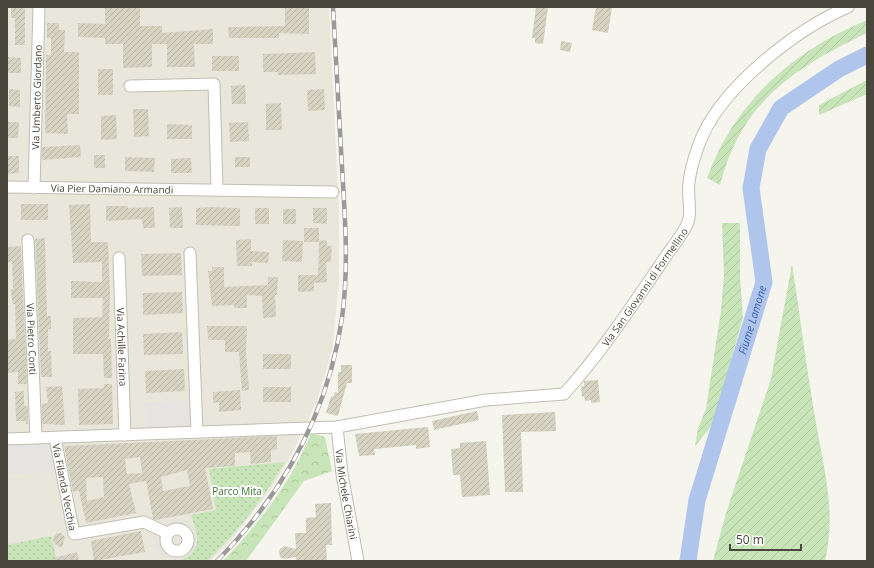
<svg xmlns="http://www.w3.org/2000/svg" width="874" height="568" font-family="'Open Sans',sans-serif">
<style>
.residential{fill:#e9e7db}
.grass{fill:url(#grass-dots)}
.forest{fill:url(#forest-crowns)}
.garden{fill:url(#garden-furrows)}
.parking{fill:#e5e4e0}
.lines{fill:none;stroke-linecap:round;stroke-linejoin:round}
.river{stroke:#afc5ec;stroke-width:17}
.building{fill:url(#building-hatch);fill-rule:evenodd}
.minor-casing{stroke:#c0beb0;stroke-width:13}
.minor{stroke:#fff;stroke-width:11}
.rail-casing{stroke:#9a9a9a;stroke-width:4.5}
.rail{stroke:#fff;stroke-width:3;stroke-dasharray:9;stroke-linecap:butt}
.labels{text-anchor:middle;stroke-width:4;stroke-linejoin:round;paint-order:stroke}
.street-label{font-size:10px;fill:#49473b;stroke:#fff}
.park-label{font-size:10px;fill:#3c7731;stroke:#fff}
.water-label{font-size:11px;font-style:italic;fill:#3b63ae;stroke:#fff}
</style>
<defs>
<pattern id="grass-dots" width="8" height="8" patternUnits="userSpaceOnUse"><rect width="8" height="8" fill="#c8e5ba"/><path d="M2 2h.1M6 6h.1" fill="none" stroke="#adc6a1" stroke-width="1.8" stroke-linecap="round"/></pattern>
<pattern id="forest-crowns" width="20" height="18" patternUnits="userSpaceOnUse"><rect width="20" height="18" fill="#c8e5ba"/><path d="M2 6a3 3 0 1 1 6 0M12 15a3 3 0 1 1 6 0" fill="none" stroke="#adc6a1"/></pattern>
<pattern id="garden-furrows" width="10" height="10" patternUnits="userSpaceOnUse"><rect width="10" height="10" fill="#c8e5ba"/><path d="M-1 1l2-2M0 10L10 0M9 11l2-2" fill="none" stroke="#adc6a1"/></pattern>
<pattern id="building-hatch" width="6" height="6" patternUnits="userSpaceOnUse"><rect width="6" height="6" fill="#d6d3c3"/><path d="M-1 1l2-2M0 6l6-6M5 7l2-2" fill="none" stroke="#b9b6a8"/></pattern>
</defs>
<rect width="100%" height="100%" fill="#f5f4ed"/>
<path class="residential" d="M 7,7 L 329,7 L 339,211 L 339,285 L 332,351 L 316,403 L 293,452 L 273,486 L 247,520 L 226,546 L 210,561 L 7,561 Z"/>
<path class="grass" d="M 285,462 C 264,498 238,532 207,561 L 178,561 C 204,552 198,536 191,515 L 216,510 L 209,469 Z
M 51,536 L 57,561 L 7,561 L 7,545 Z"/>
<path class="forest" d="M 311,433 L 325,437 L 332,471 L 304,481 L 246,561 L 223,561 C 259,524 292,481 311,433 Z"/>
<path class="garden" d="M 867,20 L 867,33 C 794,68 741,102 720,185 L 707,178 C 735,101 793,51 867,20 Z
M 867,80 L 867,94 L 819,115 L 819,105 Z
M 722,223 L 740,223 L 740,278 L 743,317 L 714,423 L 695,446 L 698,428 L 706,409 L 721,310 L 724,275 Z
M 792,264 C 800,315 806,366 815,417 C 823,468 837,509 825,561 L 713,561 L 726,513 L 771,379 Z"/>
<path class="parking" d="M 189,400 L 190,427 L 146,429 L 145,402 Z
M 51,443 L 56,472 L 7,474 L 7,444 Z
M 174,518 L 188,521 L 192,525 L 197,537 L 195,548 L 187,557 L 173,561 L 161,555 L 154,544 L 162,542 L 170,553 L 179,553 L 186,550 L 191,539 L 186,529 L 176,525 L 168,529 L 161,525 Z"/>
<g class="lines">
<path class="river" id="s1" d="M 688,561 L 697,500 L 764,282 L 751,188 L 758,149 L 781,108 L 839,69 L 867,55"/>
</g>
<path class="building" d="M 11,7 L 25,7 L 25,45 L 15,45 L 15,18 L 11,18 Z
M 105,7 L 140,7 L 140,26 L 162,26 L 162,33 L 213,29 L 213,44 L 194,44 L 195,67 L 167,67 L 167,44 L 152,44 L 152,67 L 123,68 L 123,44 L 105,44 L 105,38 L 78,37 L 78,23 L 105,24 Z
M 285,7 L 309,7 L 309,34 L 279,33 L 279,38 L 229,38 L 228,27 L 285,26 Z
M 536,7 L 548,7 L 543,44 L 535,43 L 535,38 L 532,38 Z
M 596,7 L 612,7 L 608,33 L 592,30 Z
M 47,23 L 59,23 L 59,30 L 65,30 L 64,52 L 79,52 L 79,114 L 67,114 L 68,134 L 45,133 L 46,55 L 51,55 L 51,38 L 47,38 Z
M 561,41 L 572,43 L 570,52 L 560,50 Z
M 315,52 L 316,74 L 278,75 L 278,72 L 263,72 L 263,54 Z
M 212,56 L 239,56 L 239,71 L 212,71 Z
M 8,57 L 21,58 L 21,73 L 8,73 Z
M 98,69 L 113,69 L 113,95 L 98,95 Z
M 245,85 L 246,104 L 232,104 L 231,86 Z
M 9,89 L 20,90 L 20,107 L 9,106 Z
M 324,89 L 325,110 L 308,111 L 307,90 Z
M 281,103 L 282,130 L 266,130 L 266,104 Z
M 133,109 L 148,109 L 149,136 L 134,137 Z
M 116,115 L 117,139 L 101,140 L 101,116 Z
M 8,122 L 19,122 L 18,138 L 8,138 Z
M 248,122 L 249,141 L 230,142 L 229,123 Z
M 167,124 L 192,125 L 192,139 L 167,139 Z
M 80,145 L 81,157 L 42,160 L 42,147 Z
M 94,155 L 105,155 L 105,168 L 94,168 Z
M 7,156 L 19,156 L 19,173 L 7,174 Z
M 125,157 L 155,158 L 154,172 L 125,171 Z
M 235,157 L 250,157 L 250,167 L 235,167 Z
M 191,158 L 192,173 L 171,173 L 171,159 Z
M 21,204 L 48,204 L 48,220 L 21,220 Z
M 90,204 L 91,242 L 108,242 L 110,292 L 109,339 L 111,339 L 112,378 L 104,378 L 103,354 L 73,354 L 73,318 L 102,317 L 103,298 L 71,298 L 71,281 L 102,282 L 102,262 L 73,263 L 69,205 Z
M 106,206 L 128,206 L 128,208 L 154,207 L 155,228 L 143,228 L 142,219 L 106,221 Z
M 182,207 L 183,228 L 170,228 L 169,208 Z
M 211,207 L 240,208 L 240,226 L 196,225 L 196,208 Z
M 255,208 L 269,208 L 269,224 L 255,224 Z
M 313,208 L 327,208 L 327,224 L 313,223 Z
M 283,209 L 296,209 L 296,224 L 283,224 Z
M 304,228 L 319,228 L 319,241 L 327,240 L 327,246 L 332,246 L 331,262 L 326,262 L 327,282 L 314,283 L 314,291 L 298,292 L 298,275 L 318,275 L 319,242 L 304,242 Z
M 45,238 L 47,316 L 51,316 L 51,329 L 48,329 L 48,351 L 51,351 L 52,377 L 41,377 L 35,239 Z
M 251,239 L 251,251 L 269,252 L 268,263 L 252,262 L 252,266 L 237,266 L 236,240 Z
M 283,240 L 303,241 L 302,262 L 282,261 Z
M 21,246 L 27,384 L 18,384 L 18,372 L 7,373 L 7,340 L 16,339 L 15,304 L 13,304 L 12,300 L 11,289 L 13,289 L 12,262 L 7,262 L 7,247 Z
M 181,253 L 182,275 L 142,276 L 141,254 Z
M 212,267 L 224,267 L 224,287 L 268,285 L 268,277 L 278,277 L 277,295 L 275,295 L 276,317 L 263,318 L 262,296 L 247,295 L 247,308 L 234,308 L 234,305 L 212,306 L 208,271 L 212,271 Z
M 182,292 L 183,313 L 143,315 L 143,293 Z
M 207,326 L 247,326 L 246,352 L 249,390 L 242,391 L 239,352 L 225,352 L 225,340 L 208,340 Z
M 182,332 L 183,354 L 144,355 L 143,334 Z
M 263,354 L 291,354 L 291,369 L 263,369 Z
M 341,365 L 352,365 L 352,383 L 347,383 L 338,416 L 326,413 L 331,396 L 333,397 L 335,392 L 338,393 L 338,372 L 341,372 Z
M 184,369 L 185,391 L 146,393 L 145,371 Z
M 598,380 L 600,402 L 591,403 L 591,400 L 585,401 L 584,396 L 582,397 L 581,386 L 584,386 L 584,381 Z
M 104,384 L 112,384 L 113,424 L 79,425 L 78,389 L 104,388 Z
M 62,386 L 65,425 L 42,424 L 42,404 L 48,403 L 46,387 Z
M 263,387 L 291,387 L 291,402 L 263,402 Z
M 240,390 L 241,410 L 219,412 L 219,402 L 213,403 L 213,392 Z
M 24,391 L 24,406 L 28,406 L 28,424 L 26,424 L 26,421 L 16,421 L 15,392 Z
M 477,411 L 479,420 L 434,430 L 432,421 Z
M 555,412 L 556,431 L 521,432 L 523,492 L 505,492 L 502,415 Z
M 428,427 L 430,447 L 416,449 L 416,445 L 374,449 L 375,455 L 359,456 L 355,434 Z
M 277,436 L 277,449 L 271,450 L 271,462 L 251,464 L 250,452 L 235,453 L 235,466 L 205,468 L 213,509 L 156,520 L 153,519 L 146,481 L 129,484 L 136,513 L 86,523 L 79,491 L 73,492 L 64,446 ZM 140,457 L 142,473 L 127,474 L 125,459 ZM 187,470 L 190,486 L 163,491 L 161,477 ZM 103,477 L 104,497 L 87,501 L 86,478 Z
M 486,441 L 490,495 L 462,497 L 460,475 L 453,475 L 451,449 L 460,448 L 460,443 Z
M 331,503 L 332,545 L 326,545 L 327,561 L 296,561 L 296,557 L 284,559 L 280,557 L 279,551 L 281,548 L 284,546 L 296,549 L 295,533 L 306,533 L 306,518 L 316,517 L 315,504 Z
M 141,531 L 145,552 L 94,561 L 91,541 Z
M 57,533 L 61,533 L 65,537 L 62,548 L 55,544 L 53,540 L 54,536 Z
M 77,552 L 79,561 L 53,561 L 53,558 Z"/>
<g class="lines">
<defs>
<g id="minor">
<path d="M 130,86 L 214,84 L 217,190"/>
<path id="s2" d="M 7,187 L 333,192"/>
<path id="s3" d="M 34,188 L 39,7"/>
<path id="s4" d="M 28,240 L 36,438"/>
<path d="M 190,253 L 197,432"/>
<path id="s5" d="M 119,258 L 125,435"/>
<path id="s6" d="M 337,427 L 342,474 L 358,561"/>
<path id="s7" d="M 55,438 L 74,534 L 144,522 L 167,533"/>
<path id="s8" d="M 7,439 L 337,427 L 486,400 L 564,394 C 600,354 630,309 660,265 C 667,253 684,234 688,222 C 692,212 687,193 689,183 C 690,171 694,158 698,147 C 717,90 795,30 848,7"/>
<circle cx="177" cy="540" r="11"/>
</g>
</defs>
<use href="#minor" class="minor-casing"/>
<use href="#minor" class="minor"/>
<defs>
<path id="rail" d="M 217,561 C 284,493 328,413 342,318 C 349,268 345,217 342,167 C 339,114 336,60 333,7"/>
</defs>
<use href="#rail" class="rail-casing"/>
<use href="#rail" class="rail"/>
</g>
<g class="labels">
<g class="street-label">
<text dy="4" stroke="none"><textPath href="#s3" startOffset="91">Via Umberto Giordano</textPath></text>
<text dy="4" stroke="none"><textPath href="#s2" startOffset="105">Via Pier Damiano Armandi</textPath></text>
<text dy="4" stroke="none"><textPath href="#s8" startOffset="694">Via San Giovanni di Formellino</textPath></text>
<text dy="4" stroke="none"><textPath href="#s4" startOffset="99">Via Pietro Conti</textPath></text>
<text dy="4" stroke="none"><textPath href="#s5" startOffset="89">Via Achille Farina</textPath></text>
<text dy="4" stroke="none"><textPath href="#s7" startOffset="50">Via Filanda Vecchia</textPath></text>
<text dy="4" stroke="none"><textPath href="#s6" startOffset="68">Via Michele Chiarini</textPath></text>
</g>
<g class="park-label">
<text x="237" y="495">Parco Mita</text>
</g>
<g class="water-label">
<text dy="4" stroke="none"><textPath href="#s1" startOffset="250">Fiume Lamone</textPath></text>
</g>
</g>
<rect width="874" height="568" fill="none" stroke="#49473b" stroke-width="16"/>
<path d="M730 544v6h71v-6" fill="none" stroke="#49473b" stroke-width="2"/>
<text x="736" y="544" font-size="12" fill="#49473b" stroke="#ffffff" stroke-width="3" paint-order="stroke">50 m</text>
</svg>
